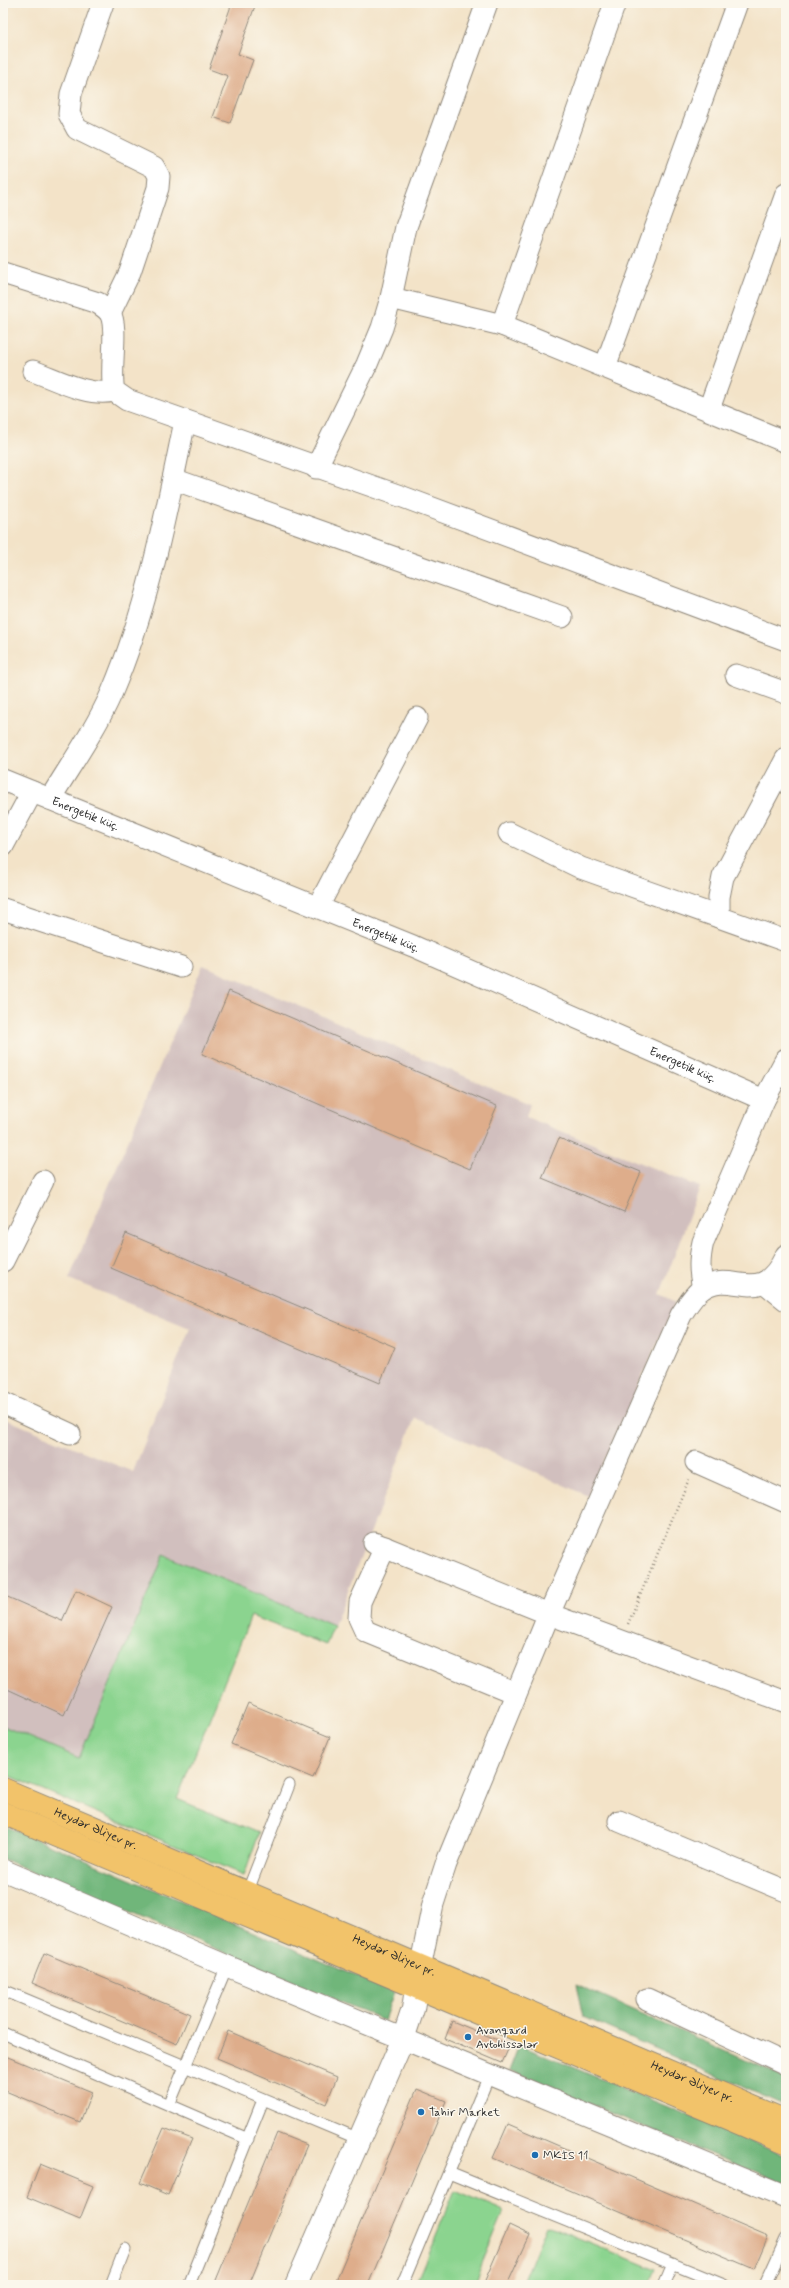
<svg xmlns="http://www.w3.org/2000/svg" width="789" height="2288" font-family="Mynerve,sans-serif">
<style>
.industrial{fill:#d1bfbe}
.green{fill:#8bd48f;stroke:#5b805d}
.forest{fill:#70b67a;stroke:#4e7052}
.building{fill:#dead8b}
.lines{fill:none;stroke-linecap:round;stroke-linejoin:round}
.service-casing{stroke:#8f877a;stroke-width:13}
.minor-casing{stroke:#8f877a;stroke-width:23}
.tertiary-casing{stroke:#8f877a;stroke-width:24}
.primary-casing{stroke:#8f877a;stroke-width:24}
.path{stroke:#8f877a;stroke-width:2.5;stroke-dasharray:1 3;stroke-linecap:butt}
.service{stroke:#fff;stroke-width:11}
.minor{stroke:#fff;stroke-width:21}
.tertiary{stroke:#fff;stroke-width:22}
.primary{stroke:#f2c36a;stroke-width:22}
.poi-dot{fill:#1f6fb2;stroke:#fbf7ec;stroke-width:1.5}
.labels{text-anchor:middle;stroke-width:3;stroke-linejoin:round;paint-order:stroke}
.street-label{font-size:12px;fill:#2b2b2b;stroke:#fbf7ec}
.poi-label{font-size:12px;fill:#2b2b2b;stroke:#fbf7ec;text-anchor:start}
</style>
<rect width="100%" height="100%" fill="#fbf7ec"/>
<filter id="ink" filterUnits="userSpaceOnUse"><feTurbulence type="fractalNoise" baseFrequency=".025" numOctaves="2"/><feDisplacementMap in="SourceGraphic" scale="8" xChannelSelector="R" yChannelSelector="G"/><feConvolveMatrix kernelMatrix="1 2 1 2 8 2 1 2 1" color-interpolation-filters="sRGB"/></filter>
<filter id="wash" filterUnits="userSpaceOnUse"><feTurbulence type="fractalNoise" baseFrequency=".012" numOctaves="4" result="noise"/><feDisplacementMap in="SourceGraphic" scale="16" xChannelSelector="R" yChannelSelector="G"/><feGaussianBlur stdDeviation="0.9" result="paint"/><feColorMatrix in="noise" values="0 0 0 0 0 0 0 0 0 0 0 0 0 0 0 0 0 1.4 0 .05"/><feComposite in="paint" operator="in"/></filter>
<g filter="url(#wash)">
<rect width="100%" height="100%" fill="#f3e3c8"/>
<path class="industrial" d="M 203,965 L 530,1104 L 526,1117 L 700,1187 L 660,1294 L 676,1302 L 588,1496 L 415,1418 L 334,1626 L 164,1555 L 79,1758 L 3,1726 L 3,1418 L 133,1472 L 190,1328 L 69,1279 Z"/>
<path class="green" d="M 164,1555 L 334,1626 L 326,1645 L 251,1616 L 177,1799 L 259,1833 L 244,1875 L 3,1773 L 3,1726 L 79,1758 Z
M 455,2190 L 504,2211 L 473,2285 L 415,2285 Z
M 547,2225 L 656,2270 L 650,2285 L 522,2285 Z"/>
<path class="forest" d="M 3,1825 L 394,1992 L 384,2020 L 3,1859 Z
M 576,1985 L 786,2078 L 786,2106 L 583,2017 Z
M 519,2045 L 786,2156 L 786,2185 L 509,2071 Z"/>
<g id="blocks">
<path class="building" d="M 232,3 L 256,3 L 238,54 L 253,60 L 230,123 L 213,117 L 228,76 L 209,69 Z
M 229,991 L 497,1106 L 470,1169 L 202,1054 Z
M 559,1138 L 641,1172 L 624,1212 L 542,1178 Z
M 126,1233 L 395,1347 L 380,1383 L 111,1268 Z
M 76,1590 L 112,1607 L 64,1715 L 3,1687 L 3,1595 L 62,1621 Z
M 248,1703 L 330,1737 L 313,1778 L 231,1744 Z
M 44,1953 L 190,2014 L 177,2044 L 32,1983 Z
M 452,2021 L 510,2045 L 502,2063 L 445,2039 Z
M 228,2031 L 337,2077 L 326,2104 L 217,2058 Z
M 3,2055 L 92,2092 L 80,2122 L 3,2090 Z
M 417,2089 L 446,2101 L 368,2285 L 334,2285 Z
M 508,2124 L 768,2236 L 754,2269 L 493,2158 Z
M 164,2128 L 192,2139 L 168,2195 L 140,2183 Z
M 277,2133 L 307,2145 L 249,2285 L 214,2285 Z
M 40,2164 L 93,2186 L 80,2219 L 27,2197 Z
M 509,2225 L 530,2235 L 507,2285 L 483,2285 Z"/>
</g>
</g>
<g filter="url(#ink)">
<use href="#blocks" fill-opacity="0" stroke="#8f877a" stroke-width="1"/>
<g class="lines">
<defs>
<path id="service" d="M 247,1893 L 289,1785
M 3,1990 L 359,2139
M 3,2033 L 248,2139
M 169,2105 L 227,1966
M 449,2173 L 724,2285
M 111,2285 L 125,2249
M 189,2285 L 263,2100
M 402,2285 L 490,2073
M 664,2285 L 673,2264
M 765,2285 L 786,2239"/>
<g id="minor">
<path d="M 103,3 L 71,94 L 69,114 L 77,129 L 154,167 L 159,176 L 158,188 L 130,272 L 110,313"/>
<path d="M 3,273 L 98,303 C 102,306 107,309 110,313 C 119,328 109,370 114,391 L 127,400 L 403,497 L 786,640"/>
<path d="M 391,298 L 502,325 L 786,442"/>
<path d="M 502,325 L 615,3"/>
<path d="M 605,367 L 737,3"/>
<path d="M 33,371 C 58,380 88,397 114,391"/>
<path d="M 709,409 L 786,194"/>
<path d="M 316,468 L 367,364 L 382,328 L 391,298 L 406,227 L 487,3"/>
<path d="M 173,479 L 562,617"/>
<path d="M 736,675 L 786,693"/>
<path id="s1" d="M 3,780 L 413,946 L 764,1100"/>
<path d="M 50,799 C 71,764 96,729 112,692 C 149,605 166,512 185,421"/>
<path d="M 509,833 L 581,868 L 786,941"/>
<path d="M 3,846 L 32,792"/>
<path d="M 318,907 L 417,718"/>
<path d="M 3,909 L 181,967"/>
<path d="M 719,917 L 719,897 L 723,877 L 786,759"/>
<path d="M 3,1261 L 43,1181"/>
<path d="M 765,1283 L 786,1300"/>
<path d="M 703,1288 C 699,1271 699,1259 703,1242 L 764,1100 L 786,1059"/>
<path d="M 3,1403 L 70,1434"/>
<path d="M 696,1462 L 786,1502"/>
<path d="M 374,1543 L 549,1614 L 786,1702"/>
<path d="M 385,1547 L 360,1602 L 359,1618 L 365,1631 L 516,1693"/>
<path d="M 619,1821 L 786,1891"/>
<path d="M 3,1870 L 227,1966 L 786,2197"/>
<path d="M 417,1983 L 433,1904 L 446,1864 L 549,1614 L 681,1315 C 687,1306 693,1295 702,1289 C 733,1267 760,1311 786,1255"/>
<path d="M 647,1999 L 786,2064"/>
</g>
<path id="tertiary" d="M 296,2285 L 403,2039 L 413,2009 L 416,1989"/>
<g id="primary">
<path id="s2" d="M 3,1789 L 786,2121"/>
<path d="M 3,1813 L 786,2143"/>
</g>
</defs>
<use href="#service" class="service-casing"/>
<use href="#minor" class="minor-casing"/>
<use href="#tertiary" class="tertiary-casing"/>
<use href="#primary" class="primary-casing"/>
<path class="path" d="M 628,1624 L 689,1479"/>
<use href="#service" class="service"/>
<use href="#minor" class="minor"/>
<use href="#tertiary" class="tertiary"/>
<use href="#primary" class="primary"/>
</g>
</g>
<g class="poi-dot">
<circle cx="468" cy="2037" r="4"/>
<circle cx="421" cy="2112" r="4"/>
<circle cx="535" cy="2155" r="4"/>
</g>
<g class="labels">
<g class="street-label">
<text dy="4" stroke="none"><textPath href="#s1" startOffset="89">Energetik küç.</textPath></text>
<text dy="4" stroke="none"><textPath href="#s1" startOffset="413">Energetik küç.</textPath></text>
<text dy="4" stroke="none"><textPath href="#s1" startOffset="737">Energetik küç.</textPath></text>
<text dy="4" stroke="none"><textPath href="#s2" startOffset="101">Heydər Əliyev pr.</textPath></text>
<text dy="4" stroke="none"><textPath href="#s2" startOffset="425">Heydər Əliyev pr.</textPath></text>
<text dy="4" stroke="none"><textPath href="#s2" startOffset="749">Heydər Əliyev pr.</textPath></text>
</g>
<g class="poi-label">
<text x="476" y="2034">Avanqard<tspan x="476" dy="14">Avtohissələr</tspan></text>
<text x="429" y="2116">Tahir Market</text>
<text x="543" y="2159">MKİS 11</text>
</g>
</g>
<rect width="789" height="2288" fill="none" stroke="#fbf7ec" stroke-width="16"/>
</svg>
